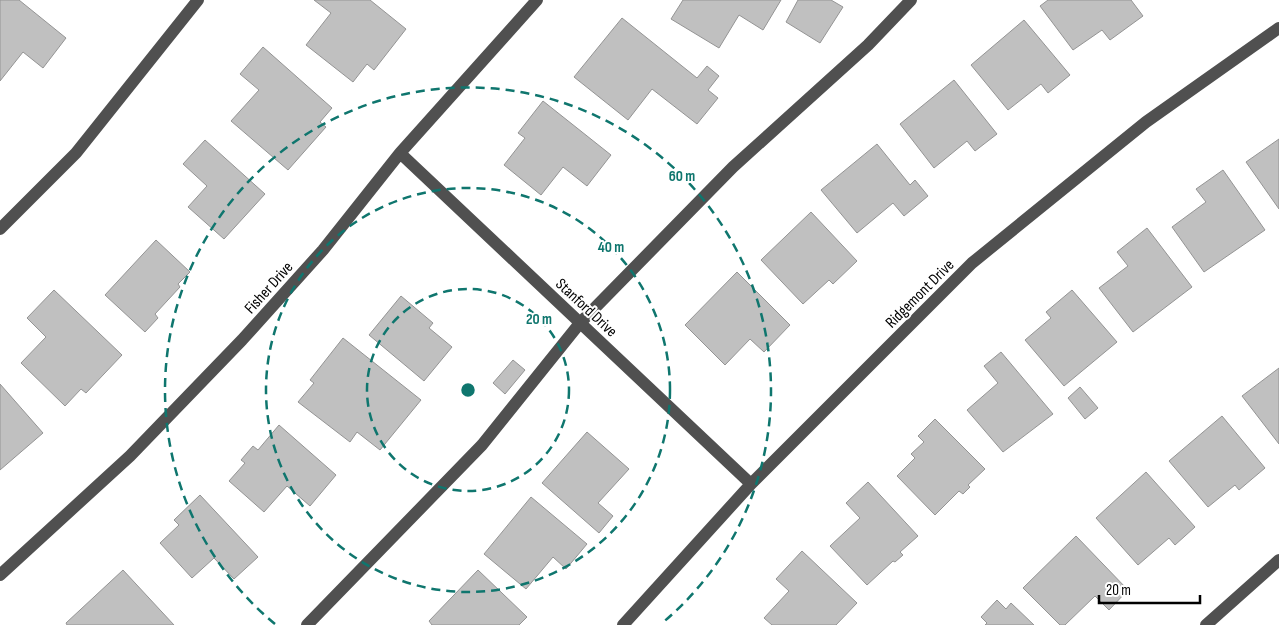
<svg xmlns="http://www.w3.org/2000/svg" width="1279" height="625" font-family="'Sofia Sans Condensed',sans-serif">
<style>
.building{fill:#c0c0c0;stroke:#949494}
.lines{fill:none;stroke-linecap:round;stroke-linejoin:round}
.minor{stroke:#505050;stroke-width:12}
.ring{fill:none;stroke:#0f766e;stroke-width:2.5;stroke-dasharray:9 6}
.labels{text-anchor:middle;stroke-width:4;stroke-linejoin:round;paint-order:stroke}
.street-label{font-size:16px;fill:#000;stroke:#fff}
.centre{fill:#0f766e;stroke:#fff;stroke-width:2.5}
.ring-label{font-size:15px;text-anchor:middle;font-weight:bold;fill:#0f766e;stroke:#fff;stroke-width:4;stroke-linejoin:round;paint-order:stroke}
</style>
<rect width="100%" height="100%" fill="#fff"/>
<path class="building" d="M 0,0 L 19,0 L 66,38 L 43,68 L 23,52 L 0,81 Z
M 314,0 L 370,0 L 406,29 L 374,70 L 367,64 L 353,82 L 306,45 L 331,13 Z
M 683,0 L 781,0 L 763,30 L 739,15 L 719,48 L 671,19 Z
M 798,0 L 831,0 L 843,7 L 820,43 L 786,22 Z
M 1048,0 L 1131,0 L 1143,16 L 1110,40 L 1102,30 L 1073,50 L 1040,6 Z
M 622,18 L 697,78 L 707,66 L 719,76 L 708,90 L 718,98 L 697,124 L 652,89 L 628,120 L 574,77 Z
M 1024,20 L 1070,75 L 1048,93 L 1041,84 L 1008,110 L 971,65 Z
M 263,47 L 332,108 L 320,122 L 326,127 L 288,170 L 231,121 L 259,90 L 240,74 Z
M 954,80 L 997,134 L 975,151 L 967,141 L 934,168 L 900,124 Z
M 543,101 L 611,155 L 587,186 L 563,167 L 541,195 L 504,165 L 525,138 L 518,133 Z
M 1279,139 L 1279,209 L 1246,162 Z
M 205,140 L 265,194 L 224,239 L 188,207 L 207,186 L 183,164 Z
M 877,144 L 910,185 L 915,180 L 928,196 L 904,216 L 893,203 L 857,233 L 821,190 Z
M 1223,170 L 1265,230 L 1204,272 L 1172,227 L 1206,202 L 1196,189 Z
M 811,212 L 857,261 L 833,284 L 829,280 L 803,304 L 761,260 Z
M 1147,228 L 1192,287 L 1133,332 L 1099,288 L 1128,266 L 1117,252 Z
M 156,240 L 190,272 L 178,284 L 180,287 L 155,314 L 158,318 L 145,332 L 105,295 Z
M 737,272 L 790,325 L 764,352 L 750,339 L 725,365 L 685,325 Z
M 54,290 L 122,355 L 86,393 L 81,389 L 65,406 L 21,363 L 46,337 L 27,318 Z
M 1072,290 L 1117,342 L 1064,386 L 1025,340 L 1051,318 L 1046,312 Z
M 401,296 L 433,323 L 429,328 L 452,347 L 424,381 L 369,335 Z
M 343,338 L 421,400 L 380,450 L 357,432 L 350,442 L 298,402 L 314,383 L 310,380 Z
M 1001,352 L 1053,414 L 1003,452 L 967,410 L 998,383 L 984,366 Z
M 513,360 L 525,370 L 505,394 L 493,383 Z
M 1279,368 L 1279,444 L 1242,396 Z
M 0,384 L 43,433 L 0,470 Z
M 1080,387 L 1098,408 L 1085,419 L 1068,398 Z
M 1222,416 L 1265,468 L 1239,490 L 1235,485 L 1208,507 L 1169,461 Z
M 935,419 L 985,469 L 968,485 L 970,487 L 963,494 L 959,491 L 935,515 L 897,476 L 915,458 L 911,454 L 924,442 L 918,436 Z
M 279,425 L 336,475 L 310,506 L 287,486 L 264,512 L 229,481 L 245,463 L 241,460 L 253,446 L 258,450 Z
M 587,432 L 629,469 L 598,503 L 613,516 L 599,533 L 542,483 Z
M 1146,472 L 1195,527 L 1175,545 L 1169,538 L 1138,565 L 1096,518 Z
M 868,482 L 918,536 L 900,552 L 903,555 L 895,562 L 893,561 L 867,585 L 830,546 L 860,518 L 846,503 Z
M 200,495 L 258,557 L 234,579 L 214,558 L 192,578 L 160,543 L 179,525 L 174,520 Z
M 531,497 L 587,544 L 566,569 L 553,557 L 526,589 L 484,554 Z
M 1076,536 L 1128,590 L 1109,610 L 1095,596 L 1065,625 L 1060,625 L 1023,588 Z
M 802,551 L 857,603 L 836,625 L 772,625 L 764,618 L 789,591 L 776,579 Z
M 123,570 L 174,625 L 67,625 L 66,623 Z
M 478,570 L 527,617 L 519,625 L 432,625 L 429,621 Z
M 997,600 L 1006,609 L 1011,603 L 1034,625 L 985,625 L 987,623 L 981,617 Z"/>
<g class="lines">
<path class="minor" d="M 400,153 L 751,484
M 0,229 L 76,153 L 198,0
M 0,575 L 130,456 L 242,340 L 323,250 L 400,153 L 537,0
M 307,625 L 482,445 L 580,323 L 733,167 L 868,45 L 911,0
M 623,625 L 751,484 L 972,263 L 1146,122 L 1279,28
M 1206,625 L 1279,560"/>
</g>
<g class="ring">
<circle cx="468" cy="390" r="101"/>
<circle cx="468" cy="390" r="202"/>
<path d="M275 624A303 303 0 1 1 661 624"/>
</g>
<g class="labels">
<g class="street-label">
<text transform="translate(268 287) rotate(-48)" y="6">Fisher Drive</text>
<text transform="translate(919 293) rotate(-45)" y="6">Ridgemont Drive</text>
<text transform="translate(587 307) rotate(43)" y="6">Stanford Drive</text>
</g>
</g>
<circle cx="468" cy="390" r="8" class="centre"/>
<g class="ring-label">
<text x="682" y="181">60 m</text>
<text x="611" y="252">40 m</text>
<text x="539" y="324">20 m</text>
</g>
<path d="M1099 595v8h101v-8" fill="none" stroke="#000000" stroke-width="2.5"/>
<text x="1106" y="595" font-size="15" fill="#000000" stroke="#ffffff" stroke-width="4" paint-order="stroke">20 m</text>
</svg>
